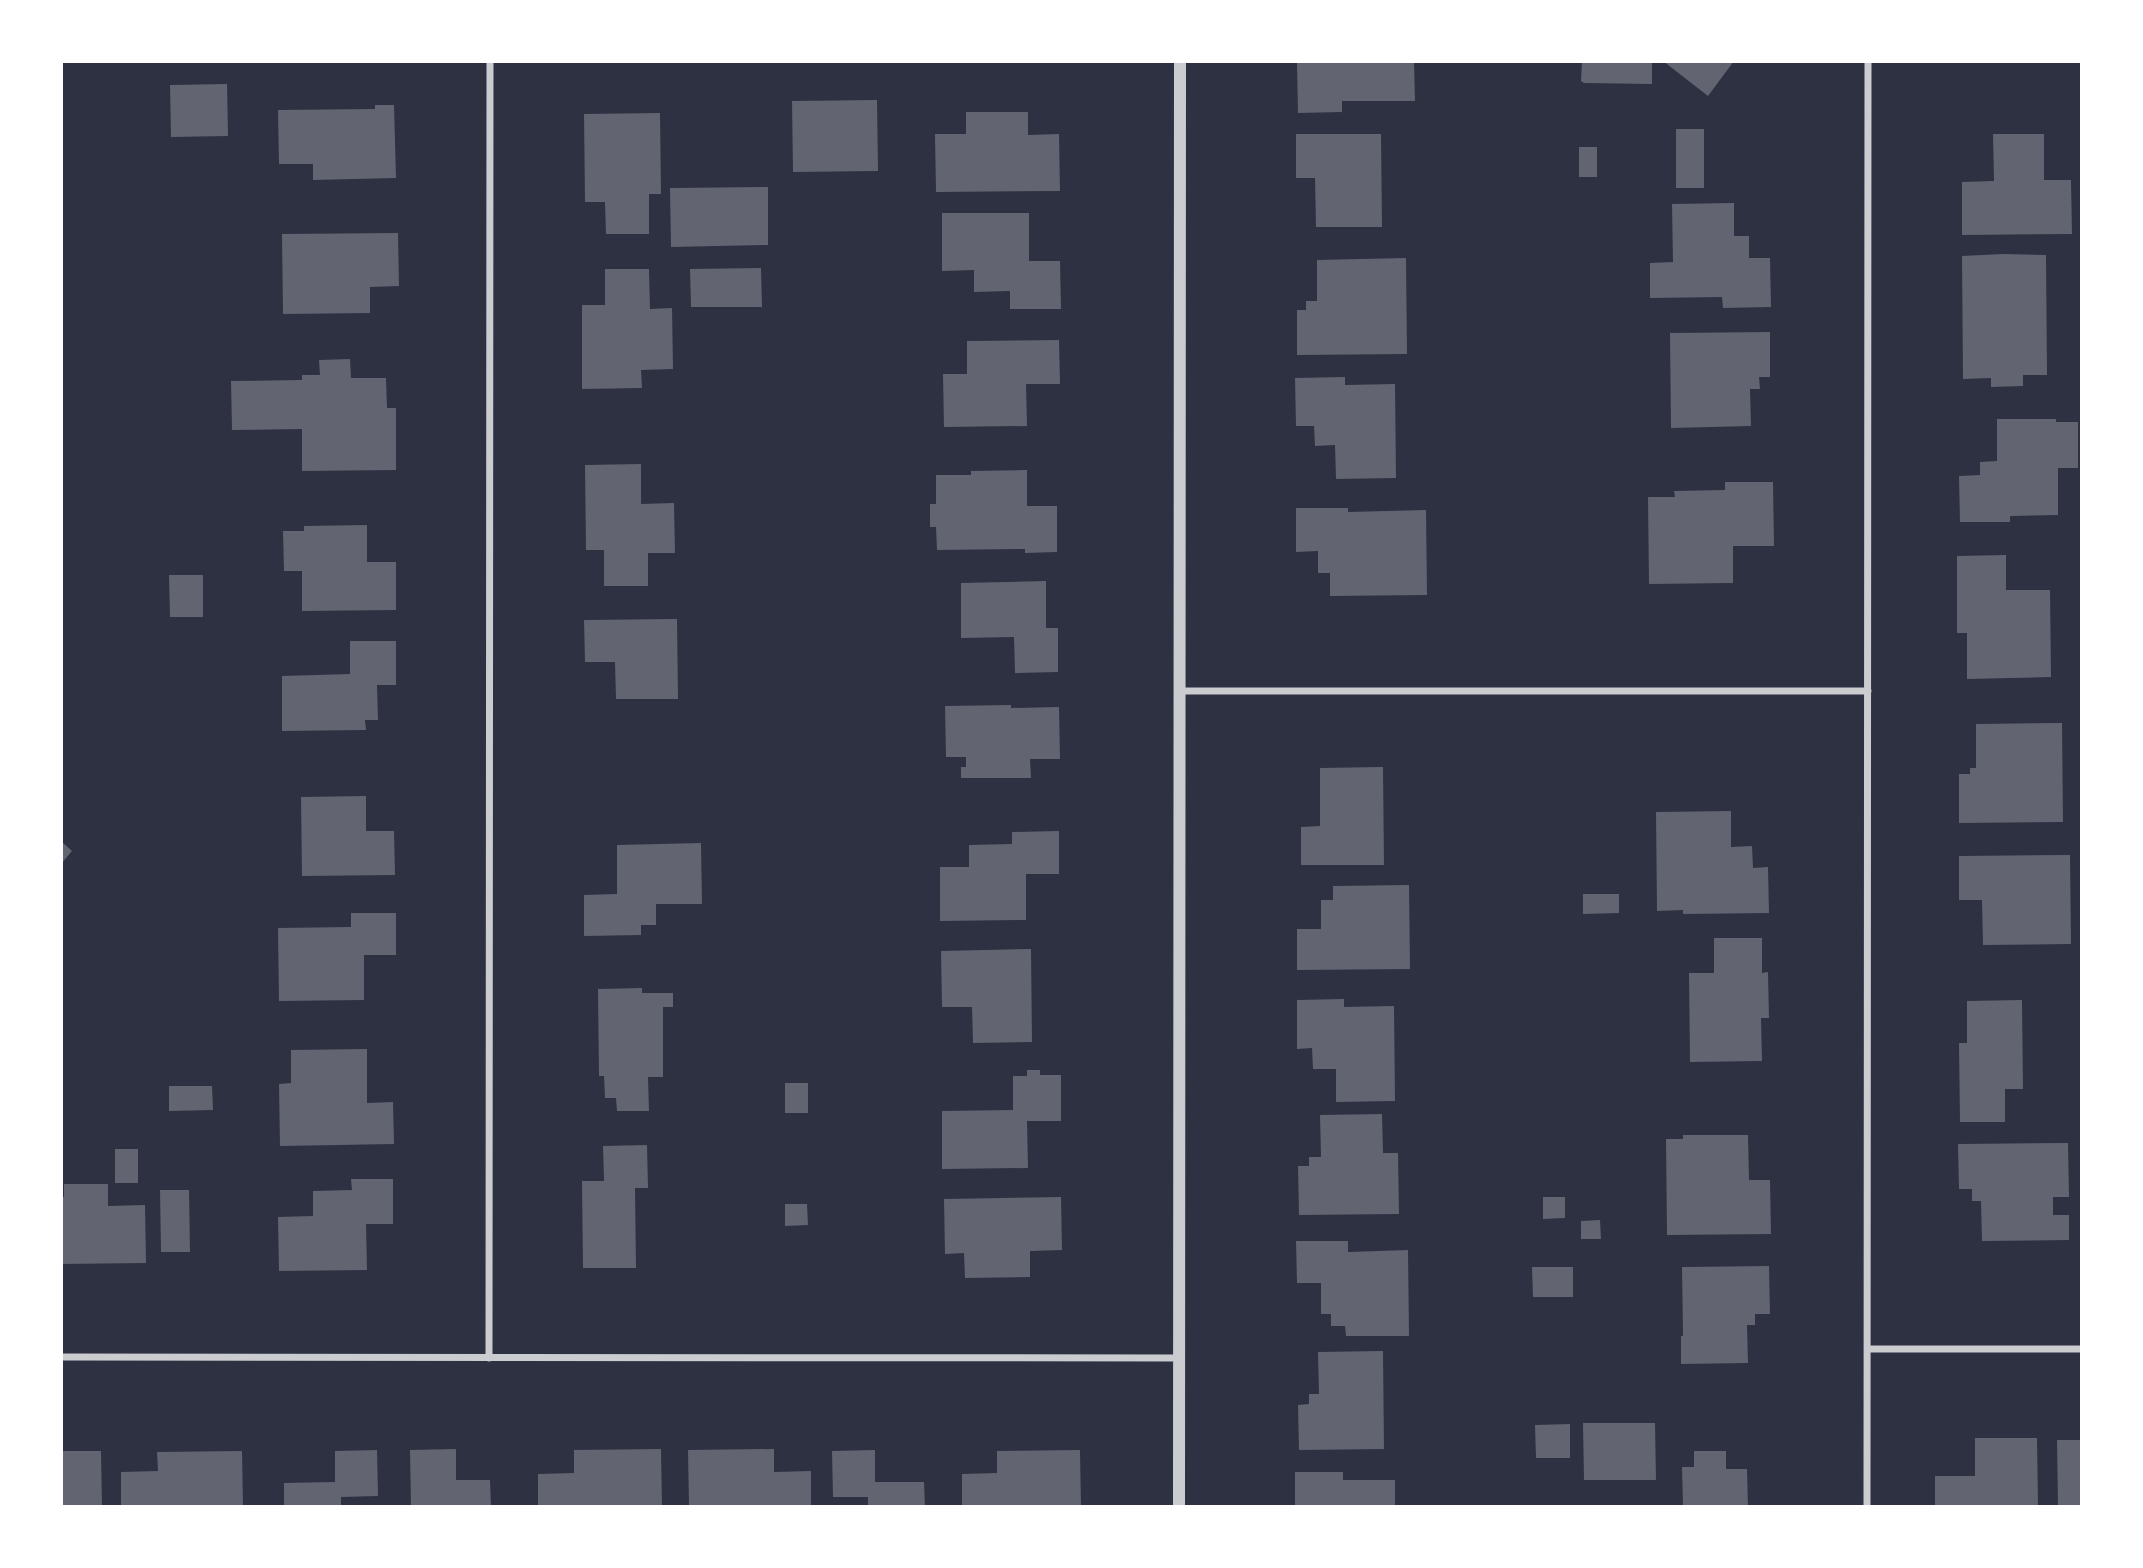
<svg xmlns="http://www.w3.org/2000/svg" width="2143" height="1568" font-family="Jost,sans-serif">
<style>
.building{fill:#626471}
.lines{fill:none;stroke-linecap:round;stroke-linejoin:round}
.minor{stroke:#caccd0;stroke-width:7}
.tertiary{stroke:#caccd0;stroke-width:12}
</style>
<rect width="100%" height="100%" fill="#2d3142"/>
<path class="building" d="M 1316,61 L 1414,61 L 1415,101 L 1342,101 L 1342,112 L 1298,113 L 1297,63 L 1316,63 Z
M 1582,61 L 1652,61 L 1652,84 L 1584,83 L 1581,81 Z
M 1663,61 L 1734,61 L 1708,96 Z
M 227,84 L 228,136 L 171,137 L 170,85 Z
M 877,100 L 878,171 L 793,172 L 792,101 Z
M 375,105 L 394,105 L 396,178 L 313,180 L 313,164 L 279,164 L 278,110 L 375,109 Z
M 966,112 L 1028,112 L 1028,135 L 1059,134 L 1060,191 L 936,192 L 935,134 L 966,134 Z
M 660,113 L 661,194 L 649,194 L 649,234 L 606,234 L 605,202 L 585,202 L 584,114 Z
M 1676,129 L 1704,129 L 1704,188 L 1676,188 Z
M 1296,134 L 1381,134 L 1382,227 L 1316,227 L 1315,178 L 1296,178 Z
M 1993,134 L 2044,134 L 2044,180 L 2071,180 L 2072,234 L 1962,235 L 1962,182 L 1994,181 Z
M 1579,147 L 1597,147 L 1597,177 L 1579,177 Z
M 768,187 L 768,245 L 671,247 L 670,188 Z
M 1734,203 L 1734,236 L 1749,236 L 1749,258 L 1770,258 L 1771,307 L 1723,308 L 1722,297 L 1650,298 L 1650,263 L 1673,262 L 1672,204 Z
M 942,213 L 1029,213 L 1029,261 L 1060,261 L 1061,309 L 1010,309 L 1010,291 L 974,292 L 974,270 L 942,271 Z
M 398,233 L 399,286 L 370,287 L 370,313 L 283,314 L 282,234 Z
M 2003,254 L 2046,255 L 2047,375 L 2023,375 L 2023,386 L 1991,387 L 1991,378 L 1963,379 L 1962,256 Z
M 1406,258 L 1407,354 L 1297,355 L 1297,310 L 1306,310 L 1306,301 L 1317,301 L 1317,260 Z
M 761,268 L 762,307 L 691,307 L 690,269 Z
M 605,269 L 649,269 L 650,309 L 672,308 L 673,369 L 641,370 L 642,388 L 582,389 L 582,305 L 605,305 Z
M 1770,332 L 1770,377 L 1759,377 L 1760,389 L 1750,389 L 1751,426 L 1671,428 L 1670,333 Z
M 1059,340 L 1060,384 L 1026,384 L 1027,426 L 944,427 L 943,374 L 967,374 L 967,341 Z
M 350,359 L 351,378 L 386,378 L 387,408 L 396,408 L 396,470 L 302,471 L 302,429 L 232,430 L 231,381 L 302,380 L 302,375 L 320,375 L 319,360 Z
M 1345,377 L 1345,385 L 1395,384 L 1396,478 L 1336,479 L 1335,445 L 1315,446 L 1314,426 L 1296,426 L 1295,378 Z
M 1997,419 L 2056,419 L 2056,422 L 2078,422 L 2078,468 L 2058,468 L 2058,515 L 2010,516 L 2010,522 L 1960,522 L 1959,476 L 1980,475 L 1980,462 L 1997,461 Z
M 641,464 L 641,504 L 674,503 L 675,553 L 648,553 L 648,586 L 604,586 L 604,550 L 586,550 L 585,465 Z
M 1027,470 L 1027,506 L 1057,506 L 1057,552 L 1025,553 L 1025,549 L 937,550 L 936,527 L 930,527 L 930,504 L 936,504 L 936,475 L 971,475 L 971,471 Z
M 1725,482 L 1773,482 L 1774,546 L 1733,546 L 1733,583 L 1649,584 L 1648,497 L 1675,497 L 1674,491 L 1725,490 Z
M 1296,508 L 1348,508 L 1348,512 L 1426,510 L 1427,595 L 1330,596 L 1330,573 L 1318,573 L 1318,551 L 1296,552 Z
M 367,525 L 367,562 L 396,562 L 396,610 L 302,611 L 302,571 L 284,571 L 283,531 L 304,531 L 304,526 Z
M 2006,555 L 2006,590 L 2050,590 L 2051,677 L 1967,679 L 1967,633 L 1957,633 L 1957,556 Z
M 169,575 L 203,575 L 203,617 L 170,617 Z
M 1046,581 L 1046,628 L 1058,628 L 1058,672 L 1015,673 L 1014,637 L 961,638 L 961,583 Z
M 677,619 L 678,699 L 616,699 L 615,662 L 585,662 L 584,620 Z
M 350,641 L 396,641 L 396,685 L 377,685 L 378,720 L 365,720 L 366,730 L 282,731 L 282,676 L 350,674 Z
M 1011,705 L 1011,708 L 1059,707 L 1060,759 L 1030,759 L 1031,778 L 961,778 L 961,767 L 966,767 L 966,757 L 946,757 L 945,706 Z
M 2062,723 L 2063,822 L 1959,823 L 1959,774 L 1970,774 L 1970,768 L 1976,768 L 1976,724 Z
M 1383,767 L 1384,865 L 1301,865 L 1301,827 L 1320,826 L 1320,768 Z
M 366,796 L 366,831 L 394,831 L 395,875 L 302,876 L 301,797 Z
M 1731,811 L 1731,847 L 1752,846 L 1753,868 L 1768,867 L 1769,913 L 1683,914 L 1683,910 L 1657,911 L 1656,812 Z
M 1059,831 L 1059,874 L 1026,874 L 1026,920 L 940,921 L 940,867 L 969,867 L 969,845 L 1012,844 L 1012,832 Z
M 61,841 L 72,851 L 61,864 Z
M 701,843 L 702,904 L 656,904 L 656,925 L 641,925 L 641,935 L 584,936 L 584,895 L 617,894 L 617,845 Z
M 2070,855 L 2071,944 L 1983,945 L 1982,900 L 1959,900 L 1959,856 Z
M 1409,885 L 1410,969 L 1297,970 L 1297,929 L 1321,929 L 1321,900 L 1333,900 L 1333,886 Z
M 1583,894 L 1619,894 L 1619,913 L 1583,914 Z
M 351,913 L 396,913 L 396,955 L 364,955 L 364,1000 L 279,1001 L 278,928 L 351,927 Z
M 1714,938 L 1762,938 L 1762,973 L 1768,972 L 1769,1018 L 1761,1018 L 1762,1061 L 1690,1062 L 1689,973 L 1714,973 Z
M 1031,949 L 1032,1042 L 973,1043 L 972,1007 L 942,1007 L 941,951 Z
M 642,988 L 642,993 L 673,993 L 673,1007 L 663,1007 L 663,1077 L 648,1077 L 649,1111 L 617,1111 L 616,1098 L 605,1098 L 604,1076 L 599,1076 L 598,989 Z
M 1344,999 L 1344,1007 L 1394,1006 L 1395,1101 L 1336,1102 L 1336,1069 L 1313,1069 L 1312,1048 L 1297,1049 L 1297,1000 Z
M 2022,1000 L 2023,1089 L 2005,1089 L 2005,1122 L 1960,1122 L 1959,1043 L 1967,1043 L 1967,1001 Z
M 367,1049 L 367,1103 L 393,1102 L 394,1144 L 280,1146 L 279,1084 L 291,1083 L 291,1050 Z
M 1027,1070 L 1040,1070 L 1040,1075 L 1061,1075 L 1061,1121 L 1027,1121 L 1028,1168 L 942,1169 L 942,1111 L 1013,1110 L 1013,1076 L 1027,1076 Z
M 785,1083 L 808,1083 L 808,1113 L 785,1113 Z
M 169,1086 L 212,1086 L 213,1110 L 169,1111 Z
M 1382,1114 L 1383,1153 L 1398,1153 L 1399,1214 L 1299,1215 L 1298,1166 L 1309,1166 L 1309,1157 L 1321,1157 L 1320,1115 Z
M 1683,1135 L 1748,1135 L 1749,1180 L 1770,1180 L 1771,1234 L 1667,1235 L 1666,1139 L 1683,1139 Z
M 2068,1143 L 2069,1197 L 2053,1197 L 2053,1215 L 2069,1215 L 2069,1240 L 1982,1241 L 1981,1201 L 1972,1201 L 1972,1189 L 1959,1189 L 1958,1144 Z
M 647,1145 L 648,1188 L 635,1188 L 636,1268 L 583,1268 L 582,1181 L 604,1181 L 603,1146 Z
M 115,1149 L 138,1149 L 138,1183 L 115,1183 Z
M 351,1179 L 393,1179 L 393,1224 L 366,1224 L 367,1270 L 279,1271 L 278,1217 L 313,1216 L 313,1191 L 352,1190 Z
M 64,1184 L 108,1184 L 108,1206 L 145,1205 L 146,1263 L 61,1264 L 61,1197 L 64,1197 Z
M 160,1190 L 189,1190 L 190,1252 L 161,1252 Z
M 1061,1197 L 1062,1250 L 1030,1251 L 1030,1277 L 965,1278 L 964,1253 L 945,1254 L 944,1199 Z
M 1543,1197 L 1565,1197 L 1565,1218 L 1543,1219 Z
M 785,1204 L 807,1204 L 808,1225 L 785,1226 Z
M 1600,1220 L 1601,1239 L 1581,1239 L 1581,1221 Z
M 1296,1241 L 1348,1241 L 1348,1252 L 1408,1250 L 1409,1336 L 1346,1336 L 1345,1326 L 1331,1326 L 1331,1314 L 1321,1314 L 1321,1283 L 1297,1283 Z
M 1769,1266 L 1770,1314 L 1755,1314 L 1755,1325 L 1747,1325 L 1748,1363 L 1681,1364 L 1681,1336 L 1683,1336 L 1682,1267 Z
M 1532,1267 L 1573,1267 L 1573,1297 L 1533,1297 Z
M 1383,1351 L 1384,1449 L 1299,1450 L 1298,1405 L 1309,1404 L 1309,1394 L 1319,1394 L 1318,1352 Z
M 1583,1423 L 1655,1423 L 1656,1480 L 1584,1480 Z
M 1570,1424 L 1570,1458 L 1536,1458 L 1535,1425 Z
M 1975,1438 L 2037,1438 L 2038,1507 L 1935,1507 L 1935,1476 L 1975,1476 Z
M 2057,1440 L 2082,1440 L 2082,1507 L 2058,1507 Z
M 456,1449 L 456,1480 L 490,1480 L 491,1507 L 411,1507 L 410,1450 Z
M 661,1449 L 662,1507 L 538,1507 L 538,1474 L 574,1473 L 574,1450 Z
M 774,1449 L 774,1472 L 811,1471 L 811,1507 L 689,1507 L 688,1450 Z
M 377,1450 L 378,1496 L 341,1497 L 341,1507 L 284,1507 L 284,1483 L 335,1482 L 335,1451 Z
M 875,1450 L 875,1482 L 924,1482 L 925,1507 L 868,1507 L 868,1497 L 833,1497 L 832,1451 Z
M 1080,1450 L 1081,1507 L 962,1507 L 962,1474 L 997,1473 L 997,1451 Z
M 61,1451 L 101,1451 L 102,1507 L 61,1507 Z
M 242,1451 L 243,1507 L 121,1507 L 121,1472 L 158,1471 L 157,1452 Z
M 1694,1451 L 1726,1451 L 1726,1469 L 1747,1469 L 1748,1507 L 1683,1507 L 1682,1467 L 1694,1467 Z
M 1295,1472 L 1343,1472 L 1343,1480 L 1395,1480 L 1395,1507 L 1295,1507 Z"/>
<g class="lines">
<path class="minor" d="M 1179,691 L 1868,691
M 1867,1349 L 2082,1349
M 61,1357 L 1179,1358
M 489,1358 L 490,61
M 1867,1507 L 1868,61"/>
<path class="tertiary" d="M 1179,1507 L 1180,61"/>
</g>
<rect width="2143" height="1568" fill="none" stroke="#ffffff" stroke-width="126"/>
</svg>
